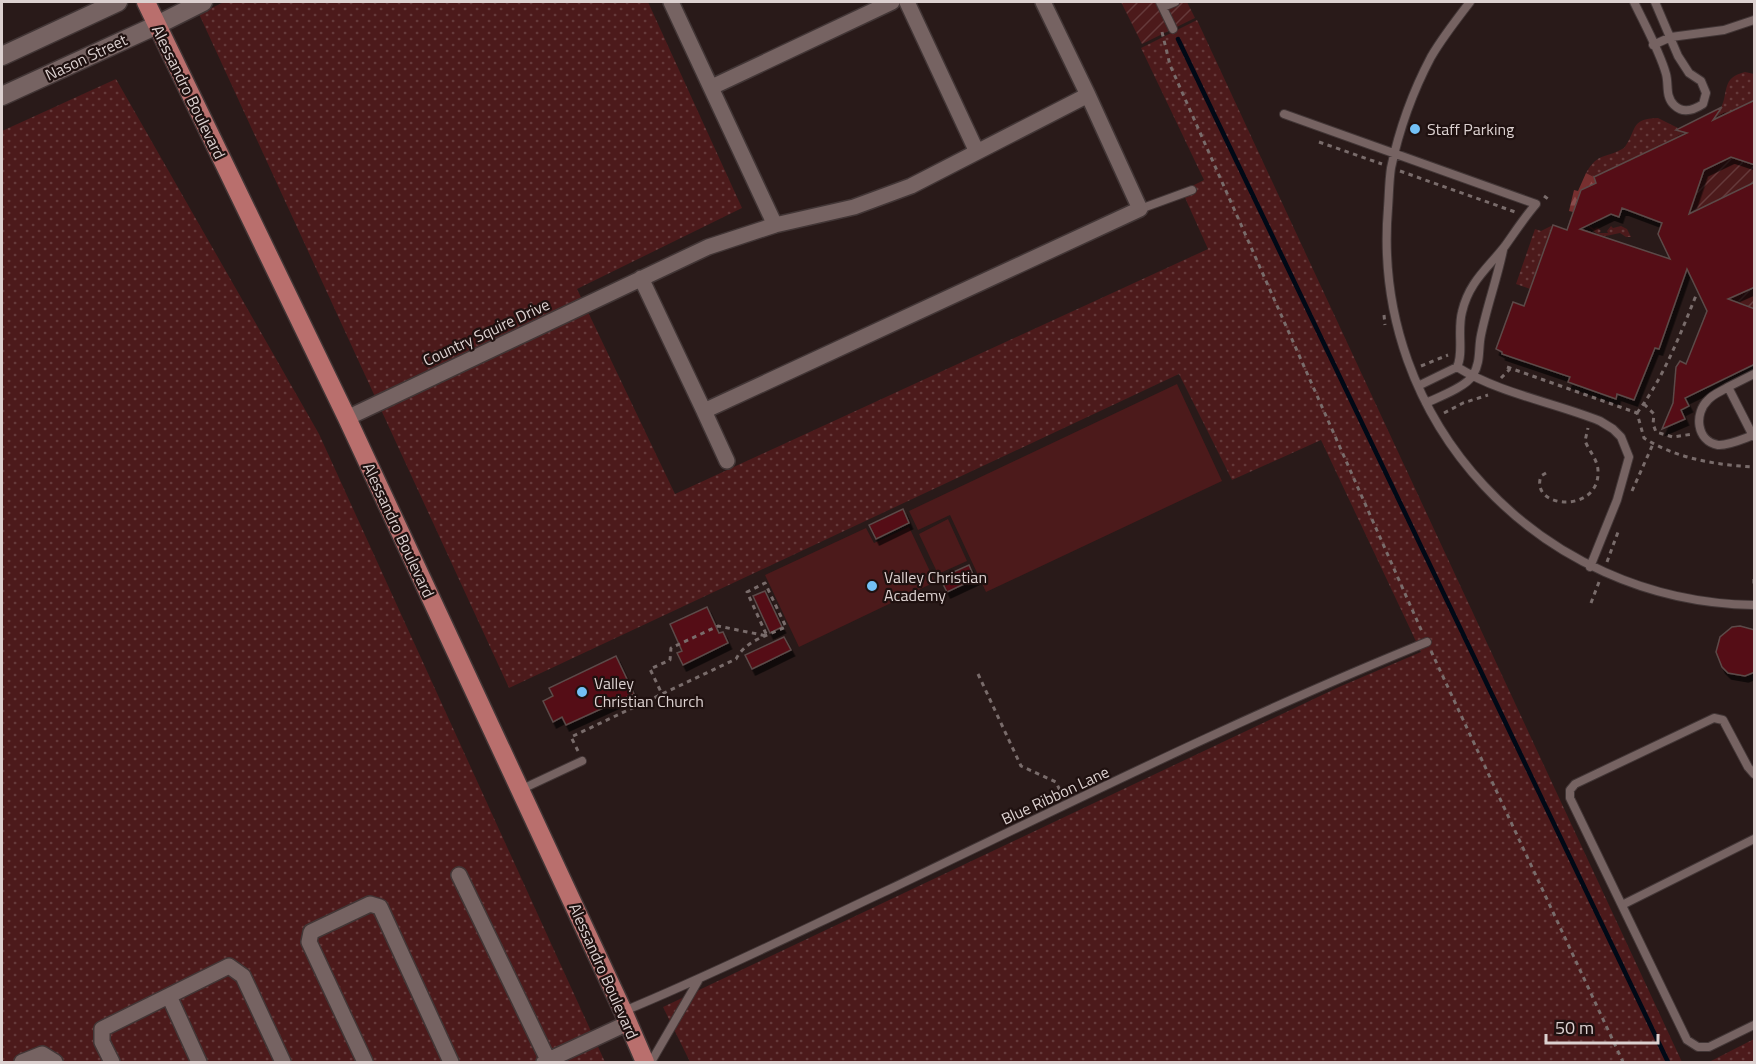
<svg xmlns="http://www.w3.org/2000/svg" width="1756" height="1064" font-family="'Titillium Web',sans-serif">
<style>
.grass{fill:url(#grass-dots)}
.forest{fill:url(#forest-firs)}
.garden{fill:url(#garden-furrows)}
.pitch{fill:#4c1a1b}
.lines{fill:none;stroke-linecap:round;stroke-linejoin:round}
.stream{stroke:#000916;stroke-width:4.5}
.building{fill:#550e13;stroke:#5c4a49;stroke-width:1.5;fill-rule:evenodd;filter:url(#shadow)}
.lane-casing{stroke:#423636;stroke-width:10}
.street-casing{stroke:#423636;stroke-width:18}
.secondary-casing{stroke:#423636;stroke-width:21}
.primary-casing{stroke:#423636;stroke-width:21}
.path{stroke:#796c6b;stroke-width:3;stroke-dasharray:4.5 4.5;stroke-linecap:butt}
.lane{stroke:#766362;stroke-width:8}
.street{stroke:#766362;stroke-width:15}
.secondary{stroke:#766362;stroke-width:18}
.primary{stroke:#b96f6d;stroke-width:18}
.poi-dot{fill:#73c1f6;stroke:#1f1110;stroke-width:2}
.labels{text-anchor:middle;stroke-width:4.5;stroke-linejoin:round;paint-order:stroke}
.street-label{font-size:16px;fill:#dcd1d0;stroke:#1f1110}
.poi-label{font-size:16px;fill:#dcd1d0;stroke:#1f1110;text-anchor:start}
</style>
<defs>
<pattern id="grass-dots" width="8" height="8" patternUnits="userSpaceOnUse" patternTransform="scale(1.5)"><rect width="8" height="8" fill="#4c1a1b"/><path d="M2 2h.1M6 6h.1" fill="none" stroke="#653a3b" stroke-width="1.8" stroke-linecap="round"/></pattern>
<pattern id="forest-firs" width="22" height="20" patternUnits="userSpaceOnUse" patternTransform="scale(1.5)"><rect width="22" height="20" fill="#772f2f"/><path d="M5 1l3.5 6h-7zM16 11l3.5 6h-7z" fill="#8a4c4c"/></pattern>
<pattern id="garden-furrows" width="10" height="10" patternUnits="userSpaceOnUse" patternTransform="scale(1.5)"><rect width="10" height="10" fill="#4c1a1b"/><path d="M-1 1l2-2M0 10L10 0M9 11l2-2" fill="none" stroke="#653a3b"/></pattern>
<filter id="shadow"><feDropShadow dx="3.5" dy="6" stdDeviation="0" flood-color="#0009"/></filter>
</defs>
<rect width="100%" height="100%" fill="#291a19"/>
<path class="grass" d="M 224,2 L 648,2 L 742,208 L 577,289 L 675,494 L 1208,249 L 1182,191 L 1204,180 L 1141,48 L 1197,20 L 1682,1062 L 690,1062 L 663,1007 L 1339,687 L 1421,652 L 1321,440 L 1232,480 L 1179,374 L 509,688 L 199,14 Z
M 1745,72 L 1754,74 L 1754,100 L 1711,129 C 1713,120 1717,116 1721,108 C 1729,91 1721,78 1745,72 Z
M 116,79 L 319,434 L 605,1062 L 2,1062 L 2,131 Z
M 1658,118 L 1678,128 L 1676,130 L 1694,130 L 1594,177 L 1586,173 C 1599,151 1606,159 1624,148 C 1637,132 1629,118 1658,118 Z
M 1570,220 L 1584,222 L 1594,229 L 1597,227 L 1601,231 L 1599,233 L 1608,233 L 1607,231 L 1611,226 L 1613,228 L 1621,226 L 1627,229 L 1631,237 L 1626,237 L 1620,233 L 1601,237 L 1585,224 L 1569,222 Z
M 1553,225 L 1530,289 L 1516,284 L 1535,229 L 1541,231 Z
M 1754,1039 L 1754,1062 L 1709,1062 Z"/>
<path class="forest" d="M 1586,173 L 1594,177 L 1598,185 L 1594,184 L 1581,190 L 1573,212 L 1569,211 L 1574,190 L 1578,191 Z"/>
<path class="garden" d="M 1121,2 L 1187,2 L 1195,18 L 1142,44 Z
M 1728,155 L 1754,165 L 1754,182 L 1689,214 L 1705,166 L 1712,166 L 1723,161 Z
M 1754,287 L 1754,309 L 1730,298 Z"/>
<path class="pitch" d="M 1177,384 L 1222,481 L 986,592 L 950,515 L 918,530 L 909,511 Z
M 948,519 L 967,561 L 938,574 L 919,534 Z
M 909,527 L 935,582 L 799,647 L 765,575 L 866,528 L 874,543 Z"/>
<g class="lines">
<path class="stream" d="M 1178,39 L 1668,1062"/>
</g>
<path class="building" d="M 1755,100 L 1755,165 L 1731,157 L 1704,170 L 1689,214 L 1755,182 L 1755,287 L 1728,299 L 1755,309 L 1755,364 L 1685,398 L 1689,406 L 1681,410 L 1685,419 L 1662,429 L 1673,403 L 1676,367 L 1680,361 L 1686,364 L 1707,311 L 1687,269 L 1659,349 L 1655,348 L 1634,400 L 1617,394 L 1616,399 L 1568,382 L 1570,377 L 1502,354 L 1502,352 L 1496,349 L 1513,302 L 1524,306 L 1553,225 L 1567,230 L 1581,190 L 1596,183 L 1594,177 L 1687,133 L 1676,130 L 1722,107 L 1713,120 ZM 1622,208 L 1662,223 L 1658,234 L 1670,259 L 1580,229 L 1611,214 L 1619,217 Z
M 903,509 L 909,523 L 876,539 L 869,525 Z
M 969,565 L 975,579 L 947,592 L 940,578 Z
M 765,591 L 782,627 L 770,633 L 753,596 Z
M 707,607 L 719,633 L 723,632 L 728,643 L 683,665 L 677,653 L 682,651 L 670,624 Z
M 1740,626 L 1755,630 L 1755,672 L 1745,676 L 1728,673 L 1722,667 L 1716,652 L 1720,637 L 1732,627 Z
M 784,637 L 791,650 L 752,669 L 745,655 Z
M 616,656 L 634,694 L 566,725 L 562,717 L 553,722 L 543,701 L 553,696 L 549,688 Z"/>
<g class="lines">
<defs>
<path id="lane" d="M 1160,2 L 1173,29
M 1470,2 C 1456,20 1442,38 1431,57 C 1413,91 1399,130 1391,168 C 1389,181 1389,195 1388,208 C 1370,423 1541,602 1754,605
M 1634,2 C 1644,23 1660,52 1666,74 C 1669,85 1665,96 1674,105 C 1683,114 1694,110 1703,104 L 1706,93 L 1701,81 L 1689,73 L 1678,56 L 1655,2
M 1163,7 L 1175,2
M 1653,45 L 1671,37 L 1724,30 L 1754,20
M 1284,114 L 1536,204 C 1524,218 1515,232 1505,246 C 1487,269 1469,282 1462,312 C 1457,331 1464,353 1457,367 L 1418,386
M 1140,209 L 1192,190
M 1457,367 C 1501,394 1553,402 1600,421 L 1613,429 L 1621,437 L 1629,457 L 1617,500 L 1590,567
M 1728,387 C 1722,391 1713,394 1708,400 C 1694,413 1696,441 1718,445 C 1728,446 1745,438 1754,435
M 1426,403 C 1439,397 1466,387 1473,375 C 1481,362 1478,349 1481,335 C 1487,306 1497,279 1503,250
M 1753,436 L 1728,387 L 1754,374
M 1754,774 L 1748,767 L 1723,720 L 1714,718 L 1575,784 L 1570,790 L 1570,798 L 1687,1040 L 1698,1047 L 1709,1047 L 1754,1025
M 520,790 L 582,761
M 1622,905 L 1754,839
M 624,1011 C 714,974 800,931 888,890 C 1066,805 1244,716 1427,642
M 651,1062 L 698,981"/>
<path id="street" d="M 671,2 L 775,225
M 907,2 L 977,152
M 712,87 L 892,2
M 641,278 L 704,411 L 1140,209 L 1088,95
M 704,411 L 727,461
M 347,418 L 708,247 L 775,225 L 854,207 L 911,186 L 1088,95 L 1043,2
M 459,875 L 549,1062
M 169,996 L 199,1062
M 22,1062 L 42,1054 L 55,1062
M 112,1062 L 102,1042 L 102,1029 L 229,966 L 243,976 L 283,1062
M 365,1062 L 309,942 L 311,932 L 370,904 L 380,907 L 451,1062
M 544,1062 L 628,1023"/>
<path id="secondary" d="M 2,56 L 118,2
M 2,96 L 157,25 L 203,2"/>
<path id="primary" d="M 146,2 L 347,418 L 623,1011 L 645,1062"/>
</defs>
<use href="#lane" class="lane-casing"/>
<use href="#street" class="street-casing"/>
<use href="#secondary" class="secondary-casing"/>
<use href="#primary" class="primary-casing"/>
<path class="path" d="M 1162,32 L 1170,65 L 1423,634
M 1319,142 L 1382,164
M 1400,171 L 1518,213
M 1544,196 L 1551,201
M 1384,315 L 1385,325
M 1421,366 L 1448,355
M 1507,367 L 1637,413 L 1644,438 C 1677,459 1717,465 1754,467
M 1501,378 L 1510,369
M 1644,404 L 1654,414 L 1653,424 L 1656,432 L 1673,437 L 1693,434
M 1444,413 L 1463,403 L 1488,395
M 1637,413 C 1664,377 1680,335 1697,293
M 1546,473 L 1541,476 C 1529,509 1600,514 1598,471 C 1598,460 1589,451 1585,441 L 1588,428
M 1632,491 L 1653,444
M 1607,562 L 1618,532
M 1754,579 L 1754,585
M 1591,603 L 1599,582
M 1431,651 L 1623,1062
M 978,674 L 1021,766 L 1056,782 L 1062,795
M 578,751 L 571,737 L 736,659 C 745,641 768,635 786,627 L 765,583 L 747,592 L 767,636 L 718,626 L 671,648 L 670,660 L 650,669 L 662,694"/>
<use href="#lane" class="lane"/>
<use href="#street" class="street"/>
<use href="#secondary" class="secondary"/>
<use href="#primary" class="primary"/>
</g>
<g class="poi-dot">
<circle cx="1415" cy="129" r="6"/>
<circle cx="872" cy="586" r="6"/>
<circle cx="582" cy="692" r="6"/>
</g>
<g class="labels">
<g class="street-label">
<text transform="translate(86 57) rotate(-25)" y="6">Nason Street</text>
<text transform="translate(189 92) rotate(64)" y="6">Alessandro Boulevard</text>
<text transform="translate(486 332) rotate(-25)" y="6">Country Squire Drive</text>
<text transform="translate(399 530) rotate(65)" y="6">Alessandro Boulevard</text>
<text transform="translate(1055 795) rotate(-25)" y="6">Blue Ribbon Lane</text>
<text transform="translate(604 971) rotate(66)" y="6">Alessandro Boulevard</text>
</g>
<g class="poi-label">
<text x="1427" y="135">Staff Parking</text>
<text x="884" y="583">Valley Christian<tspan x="884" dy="18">Academy</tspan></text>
<text x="594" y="689">Valley<tspan x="594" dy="18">Christian Church</tspan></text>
</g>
</g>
<rect width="1756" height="1064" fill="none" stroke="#dcd1d0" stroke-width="6"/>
<path d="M1546 1034v9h112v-9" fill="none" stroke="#dcd1d0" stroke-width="3"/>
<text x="1555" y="1034" font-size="18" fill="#dcd1d0" stroke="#1f1110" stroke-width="4.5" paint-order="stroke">50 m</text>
</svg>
